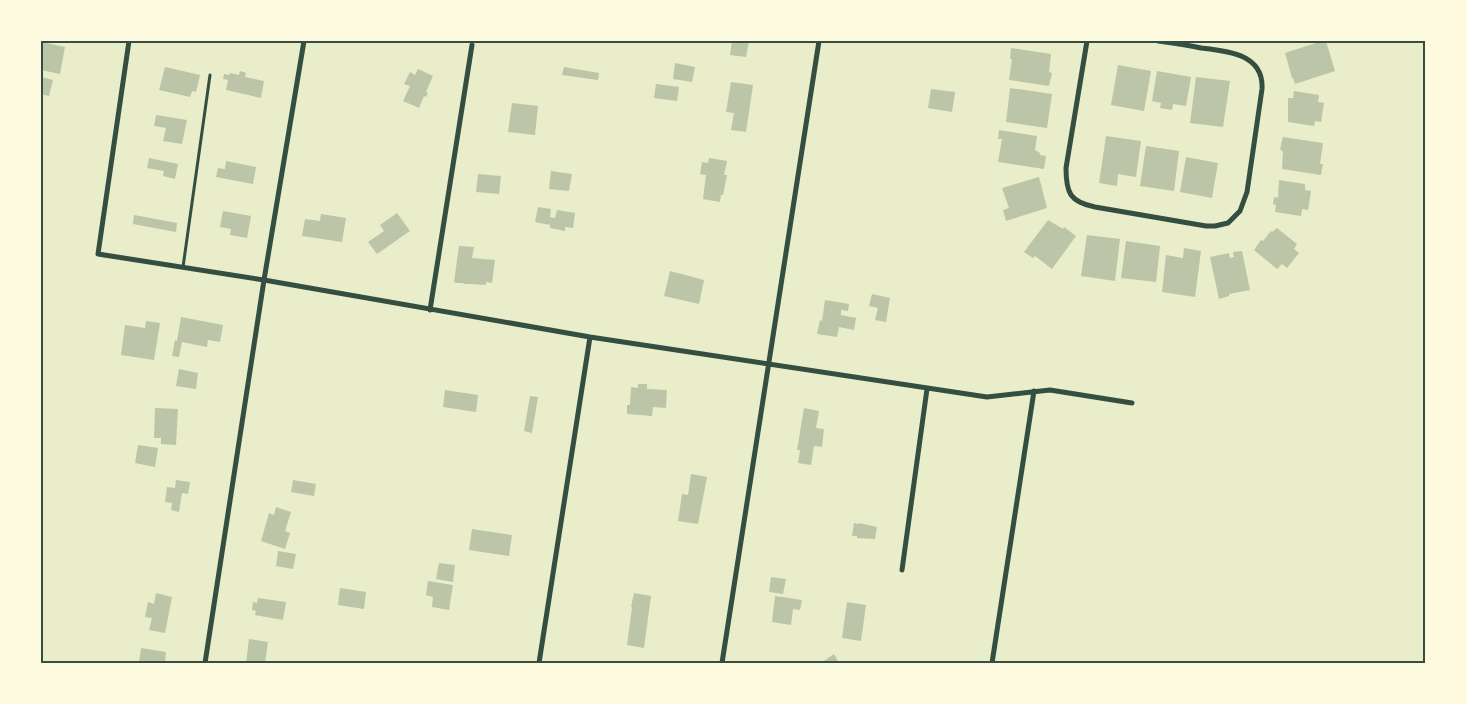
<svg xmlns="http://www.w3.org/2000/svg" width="1467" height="704" font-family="'DejaVu Sans',sans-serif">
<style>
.building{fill:#bcc5a7}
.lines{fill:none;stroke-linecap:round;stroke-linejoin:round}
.service{stroke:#344e41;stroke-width:3}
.minor{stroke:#344e41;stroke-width:5}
.neatline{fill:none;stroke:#344e41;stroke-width:2}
</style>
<rect width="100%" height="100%" fill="#e9edc9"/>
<path class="building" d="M 732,41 L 749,41 L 746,57 L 730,55 Z
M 1322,41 L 1326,41 L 1335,71 L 1295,84 L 1293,78 L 1292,78 L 1285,53 Z
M 41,42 L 65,47 L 60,74 L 41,70 Z
M 1011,48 L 1051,54 L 1049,72 L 1052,73 L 1049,86 L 1009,80 L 1012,59 L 1010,59 Z
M 675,63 L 695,67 L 692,82 L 673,79 Z
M 1118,65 L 1151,71 L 1144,111 L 1111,105 Z
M 165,67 L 200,75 L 196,92 L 192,91 L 190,97 L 159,90 Z
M 564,67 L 599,73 L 598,80 L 562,75 Z
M 418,69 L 433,76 L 426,92 L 428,93 L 426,97 L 424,96 L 419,108 L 403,101 L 410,86 L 404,84 L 410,72 L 415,75 Z
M 240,71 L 246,73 L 245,77 L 264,81 L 261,98 L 226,90 L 228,80 L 223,79 L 224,74 L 229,75 L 230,73 L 239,75 Z
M 1157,71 L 1191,77 L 1186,106 L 1173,104 L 1172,110 L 1160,108 L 1161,103 L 1152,101 Z
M 41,77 L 53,80 L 49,96 L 41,94 Z
M 1196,77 L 1230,81 L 1223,127 L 1190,123 Z
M 731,82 L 753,85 L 746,132 L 731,130 L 734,113 L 726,112 Z
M 656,84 L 679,87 L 677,101 L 654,98 Z
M 1010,88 L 1052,94 L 1047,128 L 1006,122 Z
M 931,89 L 955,92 L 952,112 L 928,108 Z
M 1294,91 L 1319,95 L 1318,102 L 1324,103 L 1321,122 L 1315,121 L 1314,126 L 1288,122 L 1288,98 L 1293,98 Z
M 512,103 L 538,106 L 535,135 L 508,132 Z
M 156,115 L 187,120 L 182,144 L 163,141 L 166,128 L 154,126 Z
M 999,130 L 1037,136 L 1035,150 L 1040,153 L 1040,155 L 1046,156 L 1044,169 L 998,162 L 1002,139 L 998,139 Z
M 1106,136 L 1141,141 L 1136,177 L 1118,174 L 1117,186 L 1099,183 Z
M 1283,137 L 1323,143 L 1320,164 L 1323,164 L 1321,175 L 1282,169 L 1283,152 L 1280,149 Z
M 1146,146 L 1179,151 L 1174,191 L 1140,186 Z
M 1186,157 L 1218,163 L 1212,198 L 1180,192 Z
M 149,158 L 178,164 L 175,179 L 163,176 L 164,171 L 147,168 Z
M 709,158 L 727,161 L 724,175 L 727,175 L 723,195 L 721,195 L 720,202 L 703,199 L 706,175 L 700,174 L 702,162 L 708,163 Z
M 226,161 L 256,167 L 253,184 L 216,177 L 218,168 L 225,169 Z
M 551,171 L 572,174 L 569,191 L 549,189 Z
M 478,174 L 501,176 L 499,194 L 476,192 Z
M 1039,177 L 1047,208 L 1006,221 L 1003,210 L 1009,208 L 1002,188 Z
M 1279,180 L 1305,184 L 1305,190 L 1311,191 L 1308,210 L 1302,209 L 1301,216 L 1275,212 L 1276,205 L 1273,204 L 1274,197 L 1278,198 Z
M 538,207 L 551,209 L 550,217 L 555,218 L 557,210 L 575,213 L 573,228 L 565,227 L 565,231 L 550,228 L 550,225 L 535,222 Z
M 223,211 L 251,216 L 247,238 L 230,235 L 231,229 L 220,227 Z
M 397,213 L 410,231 L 377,254 L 368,242 L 384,231 L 380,225 Z
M 321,214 L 346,218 L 342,242 L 302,236 L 305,219 L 320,221 Z
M 134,215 L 177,223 L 176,232 L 133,224 Z
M 1048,220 L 1063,229 L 1064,227 L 1076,236 L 1052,269 L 1035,256 L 1033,258 L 1024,252 Z
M 1277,228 L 1297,244 L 1294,249 L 1299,253 L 1287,268 L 1282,264 L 1277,269 L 1254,250 L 1261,240 L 1263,241 L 1271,231 L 1272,232 Z
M 1087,235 L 1120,239 L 1115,281 L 1081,276 Z
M 1126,241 L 1160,246 L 1156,282 L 1121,278 Z
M 459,246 L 474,247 L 472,258 L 495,260 L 492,283 L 486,282 L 486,285 L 470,284 L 464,284 L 463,283 L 457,283 L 454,282 Z
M 1184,248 L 1201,251 L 1195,297 L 1162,292 L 1166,255 L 1183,258 Z
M 1242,251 L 1250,290 L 1229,294 L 1229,296 L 1219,299 L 1210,257 L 1229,253 L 1230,258 L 1234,257 L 1233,252 Z
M 670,271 L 704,280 L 699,304 L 664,296 Z
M 872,294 L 890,298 L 886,322 L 875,320 L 878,308 L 869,306 Z
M 825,300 L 849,304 L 848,311 L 841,310 L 841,315 L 856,318 L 854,330 L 839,327 L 837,337 L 817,334 L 820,320 L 822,321 Z
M 181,317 L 223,325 L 220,342 L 208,340 L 207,347 L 182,342 L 179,357 L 172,356 L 175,340 L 177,341 Z
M 146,321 L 160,323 L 154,360 L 121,355 L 125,325 L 145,328 Z
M 179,369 L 198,373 L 196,389 L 176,386 Z
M 638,384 L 647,384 L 647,389 L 667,390 L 666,408 L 653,407 L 652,416 L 627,414 L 627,405 L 630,405 L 631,387 L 638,388 Z
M 445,390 L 478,395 L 476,412 L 443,407 Z
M 530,396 L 538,397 L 532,433 L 524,431 Z
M 155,408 L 178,409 L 176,445 L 161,444 L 161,438 L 154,438 Z
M 804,408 L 819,411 L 816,428 L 824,429 L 822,447 L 814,446 L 811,465 L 798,463 L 800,450 L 797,450 Z
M 138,445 L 158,448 L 155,467 L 135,463 Z
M 691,474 L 707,477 L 698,524 L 678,521 L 682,494 L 688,495 Z
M 176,480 L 190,482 L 188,494 L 182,493 L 179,512 L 171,510 L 172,503 L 165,502 L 167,487 L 175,488 Z
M 293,480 L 316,484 L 314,496 L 291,492 Z
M 276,507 L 291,512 L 285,531 L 290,533 L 285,549 L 261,541 L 269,513 L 274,515 Z
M 854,523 L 859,524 L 859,523 L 877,527 L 875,539 L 857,538 L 857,536 L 852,536 Z
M 472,529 L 512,535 L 509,556 L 469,550 Z
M 278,551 L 296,554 L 293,569 L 276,566 Z
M 439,563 L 455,565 L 453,582 L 436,579 Z
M 771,577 L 786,579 L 783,594 L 769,592 Z
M 428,581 L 453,585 L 449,610 L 432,607 L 433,597 L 426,595 Z
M 340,588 L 366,592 L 364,609 L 338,605 Z
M 156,593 L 172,597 L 165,633 L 149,630 L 152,618 L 145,617 L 148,602 L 154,604 Z
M 634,593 L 651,596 L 644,648 L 627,645 L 632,607 L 631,607 Z
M 775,596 L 802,600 L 800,610 L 793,609 L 791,625 L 772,622 Z
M 258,598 L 286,602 L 283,620 L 255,615 L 256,611 L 252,610 L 253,602 L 257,603 Z
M 847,602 L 866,605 L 861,641 L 842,638 Z
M 249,639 L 268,642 L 265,663 L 246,663 Z
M 141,648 L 166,652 L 165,663 L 139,663 Z
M 834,654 L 839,663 L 821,663 Z"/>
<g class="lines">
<path class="service" d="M 183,267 L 210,75"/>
<path class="minor" d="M 129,41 L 98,254 L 264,280 L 590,337 L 987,397 L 1050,390 L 1132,403
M 1087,41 L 1066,168 C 1066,193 1070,202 1095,207 L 1206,226 L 1215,226 L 1228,223 L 1240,211 L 1247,192 L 1262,89 C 1264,54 1228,51 1201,48 C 1187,45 1173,43 1158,41
M 430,310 L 472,45
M 902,570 L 927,389
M 205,663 L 264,280 L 304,41
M 539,663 L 590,337
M 722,663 L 819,41
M 992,663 L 1034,391"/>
</g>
<rect width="1467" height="704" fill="none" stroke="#fefae0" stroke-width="85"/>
<rect x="42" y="42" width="1382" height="620" class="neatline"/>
</svg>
